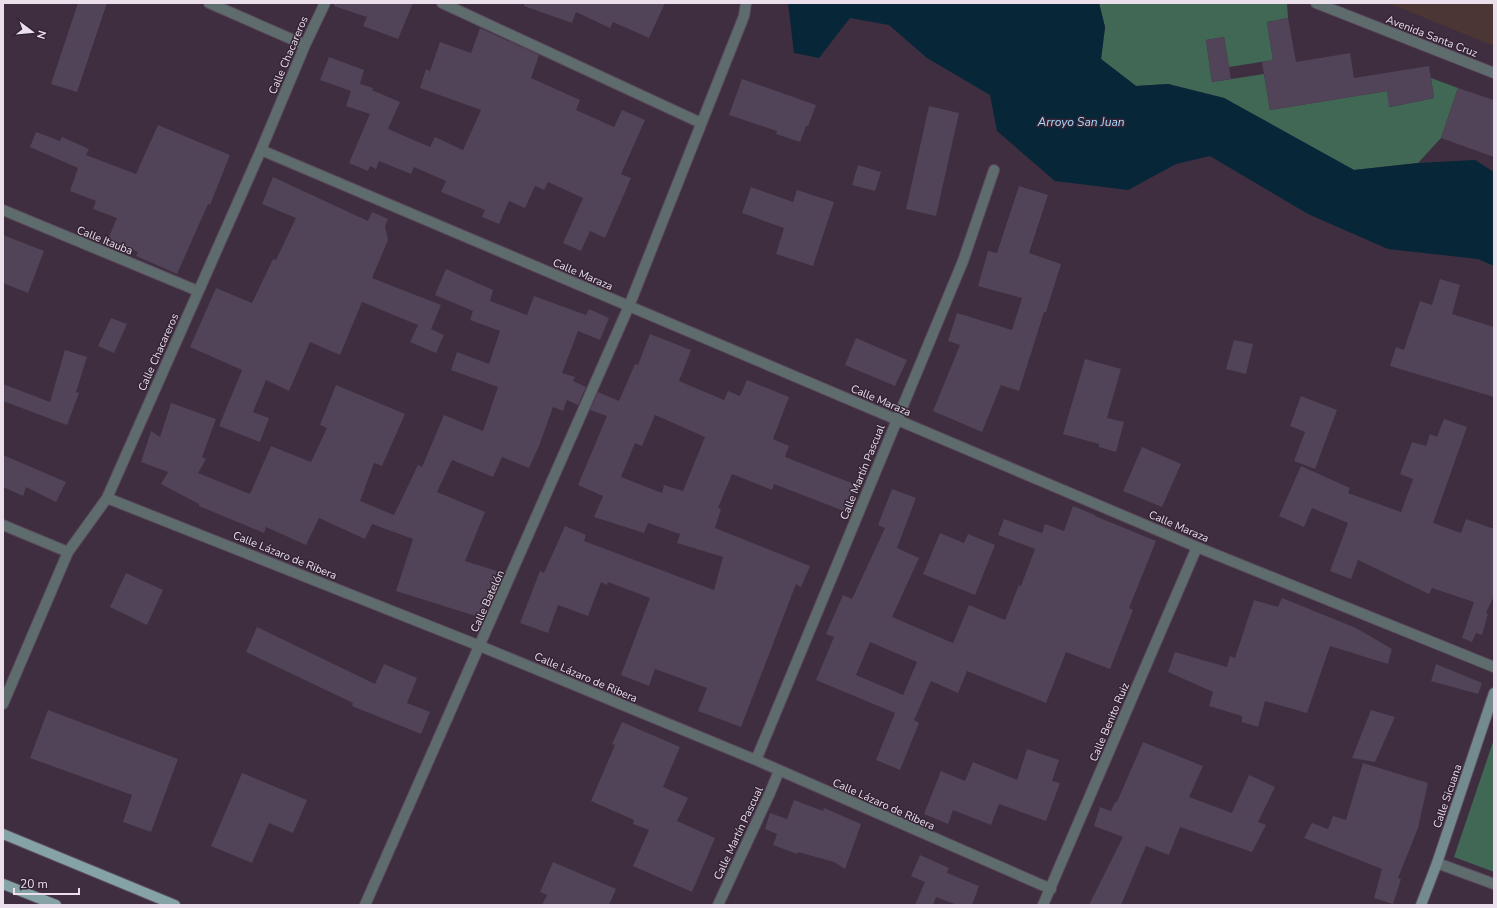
<svg xmlns="http://www.w3.org/2000/svg" width="1497" height="908" font-family="'Nunito Sans',sans-serif">
<style>
.industrial{fill:#4b3634}
.green{fill:#416854}
.water{fill:#072739}
.building{fill:#514358;fill-rule:evenodd}
.lines{fill:none;stroke-linecap:round;stroke-linejoin:round}
.minor-casing{stroke:#5a4a5b;stroke-width:12}
.secondary-casing{stroke:#5a4a5b;stroke-width:12}
.primary-casing{stroke:#5a4a5b;stroke-width:12}
.minor{stroke:#5e6c6e;stroke-width:10}
.secondary{stroke:#748b8d;stroke-width:10}
.primary{stroke:#85a3a6;stroke-width:10}
.labels{text-anchor:middle;stroke-width:3;stroke-linejoin:round;paint-order:stroke}
.street-label{font-size:11px;fill:#eadfea;stroke:#342435}
.water-label{font-size:12px;font-style:italic;fill:#a5dafd;stroke:#342435}
</style>
<rect width="100%" height="100%" fill="#3e2e40"/>
<path class="industrial" d="M 1388,3 L 1494,3 L 1494,46 Z"/>
<path class="green" d="M 1099,3 L 1287,3 L 1288,18 L 1267,22 L 1273,60 L 1229,67 L 1224,37 L 1206,40 L 1212,82 L 1264,74 L 1270,110 L 1387,91 L 1390,107 L 1434,98 L 1431,78 L 1458,88 L 1441,138 L 1418,163 L 1354,170 L 1224,98 L 1168,84 L 1136,86 L 1101,59 L 1105,27 Z
M 1494,739 L 1494,872 L 1454,857 Z"/>
<path class="water" d="M 788,3 L 1099,3 L 1105,27 L 1101,59 L 1136,86 L 1168,84 L 1224,98 L 1354,170 L 1418,163 L 1475,160 L 1494,172 L 1494,266 L 1478,259 L 1388,249 L 1308,214 L 1210,156 L 1176,164 L 1128,190 L 1055,181 L 997,131 L 990,95 L 927,58 L 889,25 L 850,18 L 819,58 L 794,53 Z"/>
<path class="building" d="M 78,3 L 107,3 L 77,92 L 51,84 Z
M 334,3 L 413,3 L 398,39 L 363,26 L 367,17 L 334,6 Z
M 524,3 L 665,3 L 649,38 L 613,22 L 610,28 L 576,12 L 572,23 L 524,6 Z
M 1288,18 L 1296,62 L 1350,53 L 1354,78 L 1429,66 L 1434,98 L 1389,107 L 1387,91 L 1270,110 L 1262,62 L 1273,60 L 1267,22 Z
M 480,28 L 539,55 L 531,78 L 580,100 L 576,110 L 614,127 L 622,110 L 645,120 L 621,174 L 631,178 L 605,238 L 590,231 L 581,251 L 563,243 L 583,198 L 548,182 L 544,190 L 535,186 L 525,208 L 509,201 L 499,224 L 482,217 L 485,210 L 441,192 L 446,181 L 414,167 L 411,174 L 379,161 L 376,169 L 370,166 L 368,171 L 349,163 L 370,114 L 346,106 L 351,91 L 320,80 L 329,57 L 364,70 L 360,84 L 373,88 L 372,90 L 400,102 L 388,129 L 430,147 L 435,137 L 463,150 L 481,110 L 420,88 L 426,69 L 430,71 L 440,42 L 471,53 Z
M 1224,37 L 1231,79 L 1212,82 L 1206,40 Z
M 742,79 L 816,105 L 808,126 L 806,126 L 800,142 L 776,134 L 777,131 L 729,115 Z
M 1458,88 L 1494,100 L 1494,157 L 1441,138 Z
M 929,106 L 959,113 L 936,216 L 906,209 Z
M 158,125 L 230,155 L 210,205 L 208,204 L 177,274 L 136,256 L 138,252 L 108,239 L 117,218 L 93,209 L 96,201 L 70,191 L 78,168 L 30,147 L 36,132 L 60,141 L 62,137 L 89,149 L 86,155 L 136,174 Z
M 858,165 L 881,172 L 875,191 L 852,185 Z
M 273,177 L 368,221 L 372,212 L 388,219 L 385,226 L 388,240 L 372,278 L 441,305 L 431,329 L 444,335 L 436,353 L 410,342 L 418,325 L 362,302 L 340,355 L 310,342 L 289,391 L 266,380 L 253,412 L 269,418 L 260,442 L 219,426 L 242,370 L 190,347 L 216,288 L 252,303 L 273,259 L 276,260 L 296,218 L 262,204 Z
M 1019,186 L 1048,195 L 1029,253 L 1061,264 L 1046,312 L 1044,312 L 1019,391 L 1001,385 L 982,432 L 933,411 L 960,345 L 948,341 L 957,313 L 1012,330 L 1022,298 L 978,286 L 988,251 L 997,253 Z
M 751,187 L 793,202 L 797,190 L 834,202 L 813,266 L 776,254 L 784,228 L 742,213 Z
M 3,235 L 44,251 L 28,293 L 3,283 Z
M 446,269 L 493,290 L 490,301 L 527,315 L 534,296 L 586,315 L 589,309 L 609,318 L 600,340 L 578,331 L 562,373 L 575,377 L 573,381 L 586,387 L 578,405 L 567,400 L 563,411 L 553,407 L 539,446 L 529,468 L 502,457 L 493,477 L 452,460 L 437,492 L 485,512 L 465,561 L 497,571 L 482,618 L 396,591 L 413,539 L 372,524 L 365,539 L 319,518 L 306,545 L 266,527 L 264,533 L 199,506 L 199,504 L 161,484 L 168,472 L 141,462 L 151,431 L 160,437 L 171,403 L 216,419 L 202,457 L 206,459 L 198,473 L 250,494 L 271,446 L 311,462 L 327,428 L 320,425 L 336,385 L 405,414 L 382,466 L 374,463 L 360,501 L 394,515 L 418,465 L 422,467 L 444,415 L 483,431 L 498,387 L 451,370 L 457,352 L 489,364 L 500,331 L 470,320 L 473,311 L 435,295 Z
M 1440,279 L 1460,285 L 1452,314 L 1494,327 L 1494,397 L 1390,366 L 1396,347 L 1404,350 L 1420,301 L 1432,305 Z
M 111,318 L 127,324 L 114,353 L 98,346 Z
M 650,334 L 691,350 L 679,381 L 724,400 L 728,391 L 740,396 L 747,380 L 789,397 L 773,439 L 789,446 L 785,457 L 854,484 L 844,511 L 774,484 L 772,490 L 732,474 L 718,508 L 721,509 L 715,528 L 810,566 L 801,587 L 796,584 L 741,727 L 698,711 L 707,688 L 655,669 L 649,686 L 621,675 L 650,598 L 608,582 L 607,585 L 601,582 L 588,616 L 558,605 L 548,633 L 520,623 L 540,571 L 544,573 L 565,526 L 586,535 L 584,541 L 714,590 L 723,557 L 677,543 L 680,534 L 648,523 L 644,533 L 594,517 L 603,496 L 578,485 L 607,416 L 590,410 L 598,392 L 619,401 L 635,364 L 638,365 ZM 655,415 L 705,437 L 683,491 L 664,485 L 662,493 L 621,477 L 635,443 L 642,446 Z
M 856,338 L 907,360 L 895,386 L 845,365 Z
M 1234,340 L 1253,344 L 1246,374 L 1226,369 Z
M 65,350 L 87,357 L 76,392 L 79,393 L 67,425 L 3,401 L 3,384 L 50,402 Z
M 1085,359 L 1121,369 L 1107,418 L 1124,422 L 1116,452 L 1099,447 L 1099,444 L 1063,434 Z
M 1301,396 L 1337,410 L 1315,469 L 1294,461 L 1305,432 L 1290,426 Z
M 1444,419 L 1467,427 L 1433,523 L 1461,533 L 1466,519 L 1494,529 L 1494,596 L 1486,613 L 1488,614 L 1482,635 L 1476,633 L 1472,642 L 1462,638 L 1474,602 L 1432,588 L 1429,594 L 1358,560 L 1351,579 L 1330,571 L 1348,523 L 1312,508 L 1304,527 L 1279,516 L 1301,466 L 1350,488 L 1348,493 L 1401,512 L 1413,479 L 1400,474 L 1412,442 L 1426,446 L 1430,434 L 1437,437 Z
M 1142,447 L 1181,464 L 1162,507 L 1123,491 Z
M 3,455 L 66,482 L 56,502 L 26,487 L 23,496 L 3,487 Z
M 892,489 L 916,498 L 897,548 L 919,558 L 892,617 L 953,643 L 969,605 L 1005,620 L 1019,585 L 1021,586 L 1035,549 L 998,535 L 1004,519 L 1042,533 L 1045,524 L 1064,531 L 1073,506 L 1095,515 L 1095,516 L 1156,541 L 1129,608 L 1133,610 L 1110,669 L 1066,652 L 1046,703 L 967,671 L 958,693 L 931,681 L 914,720 L 919,723 L 900,770 L 876,760 L 895,713 L 816,680 L 834,637 L 826,634 L 843,595 L 852,599 L 885,528 L 878,525 ZM 870,642 L 917,662 L 903,695 L 856,675 Z
M 940,533 L 964,543 L 968,534 L 995,545 L 975,595 L 923,574 Z
M 126,573 L 163,590 L 147,625 L 110,607 Z
M 1282,598 L 1356,628 L 1392,649 L 1388,664 L 1330,646 L 1307,713 L 1265,701 L 1258,727 L 1242,722 L 1242,716 L 1209,706 L 1213,692 L 1168,672 L 1175,652 L 1227,667 L 1230,656 L 1235,658 L 1254,600 L 1278,607 Z
M 257,627 L 375,684 L 384,664 L 417,678 L 407,703 L 430,712 L 421,734 L 352,706 L 353,703 L 246,652 Z
M 1436,664 L 1482,683 L 1478,694 L 1431,681 Z
M 48,710 L 178,759 L 151,832 L 123,822 L 132,795 L 30,758 Z
M 1371,710 L 1395,717 L 1375,762 L 1352,758 Z
M 622,722 L 680,747 L 663,787 L 688,798 L 677,821 L 715,838 L 692,892 L 633,866 L 649,830 L 633,824 L 634,820 L 591,801 L 615,745 L 612,744 Z
M 1143,742 L 1203,766 L 1189,797 L 1232,813 L 1249,775 L 1275,787 L 1258,822 L 1266,825 L 1252,852 L 1180,827 L 1169,855 L 1146,846 L 1121,905 L 1089,905 L 1123,837 L 1094,826 L 1100,807 L 1111,811 L 1115,802 L 1117,802 Z
M 1027,749 L 1059,760 L 1052,781 L 1060,783 L 1046,821 L 999,804 L 991,825 L 953,810 L 948,824 L 924,814 L 941,771 L 965,781 L 973,762 L 1017,780 Z
M 1363,763 L 1428,783 L 1418,828 L 1398,878 L 1401,879 L 1393,904 L 1374,898 L 1382,869 L 1304,838 L 1312,823 L 1328,829 L 1333,816 L 1346,820 Z
M 242,773 L 307,800 L 293,833 L 269,823 L 252,863 L 211,846 Z
M 794,800 L 823,811 L 824,808 L 861,824 L 845,869 L 834,862 L 798,852 L 797,854 L 773,845 L 777,834 L 765,829 L 770,813 L 787,819 Z
M 920,855 L 949,868 L 947,873 L 979,886 L 972,905 L 957,905 L 936,897 L 933,905 L 915,905 L 925,882 L 911,876 Z
M 553,862 L 616,889 L 609,905 L 542,905 L 547,895 L 540,892 Z"/>
<g class="lines">
<defs>
<path id="minor" d="M 209,3 L 305,45
M 442,3 L 701,123
M 1316,3 L 1494,73
M 261,150 L 1197,547 L 1494,667
M 3,210 L 198,291
M 107,498 L 480,646 L 756,760 L 1051,889
M 3,525 L 68,552
M 3,704 L 68,552 L 107,498 L 261,150 L 305,45 L 325,3
M 756,760 L 963,261 L 994,170
M 1437,863 L 1494,884
M 365,905 L 629,306 L 744,16 L 746,3
M 718,905 L 769,795 L 779,771
M 1043,905 L 1197,547"/>
<path id="secondary" d="M 1421,905 L 1437,863 L 1494,693"/>
<path id="primary" d="M 3,834 L 175,905
M 3,884 L 56,905"/>
</defs>
<use href="#minor" class="minor-casing"/>
<use href="#secondary" class="secondary-casing"/>
<use href="#primary" class="primary-casing"/>
<use href="#minor" class="minor"/>
<use href="#secondary" class="secondary"/>
<use href="#primary" class="primary"/>
</g>
<g class="labels">
<g class="street-label">
<text transform="translate(1432 36) rotate(21)" y="4">Avenida Santa Cruz</text>
<text transform="translate(288 55) rotate(-67)" y="4">Calle Chacareros</text>
<text transform="translate(105 240) rotate(22)" y="4">Calle Itauba</text>
<text transform="translate(583 274) rotate(23)" y="4">Calle Maraza</text>
<text transform="translate(158 352) rotate(-66)" y="4">Calle Chacareros</text>
<text transform="translate(881 400) rotate(23)" y="4">Calle Maraza</text>
<text transform="translate(862 472) rotate(-68)" y="4">Calle Martín Pascual</text>
<text transform="translate(1179 526) rotate(23)" y="4">Calle Maraza</text>
<text transform="translate(285 555) rotate(22)" y="4">Calle Lázaro de Ribera</text>
<text transform="translate(487 601) rotate(-66)" y="4">Calle Batelón</text>
<text transform="translate(586 677) rotate(23)" y="4">Calle Lázaro de Ribera</text>
<text transform="translate(1109 722) rotate(-67)" y="4">Calle Benito Ruiz</text>
<text transform="translate(1447 796) rotate(-71)" y="4">Calle Sicuana</text>
<text transform="translate(884 804) rotate(24)" y="4">Calle Lázaro de Ribera</text>
<text transform="translate(738 833) rotate(-65)" y="4">Calle Martín Pascual</text>
</g>
<g class="water-label">
<text x="1081" y="126">Arroyo San Juan</text>
</g>
</g>
<rect width="1497" height="908" fill="none" stroke="#eadfea" stroke-width="8"/>
<g transform="translate(32 32) rotate(106)" stroke="#342435" stroke-width="3" paint-order="stroke">
<path d="M0-3L7 15L0 10L-7 15Z" fill="#eadfea"/>
<text y="-6" font-size="11" font-weight="bold" text-anchor="middle" fill="#eadfea">N</text>
</g>
<path d="M14 888v6h65v-6" fill="none" stroke="#eadfea" stroke-width="2"/>
<text x="20" y="888" font-size="12" fill="#eadfea" stroke="#342435" stroke-width="3" paint-order="stroke">20 m</text>
</svg>
